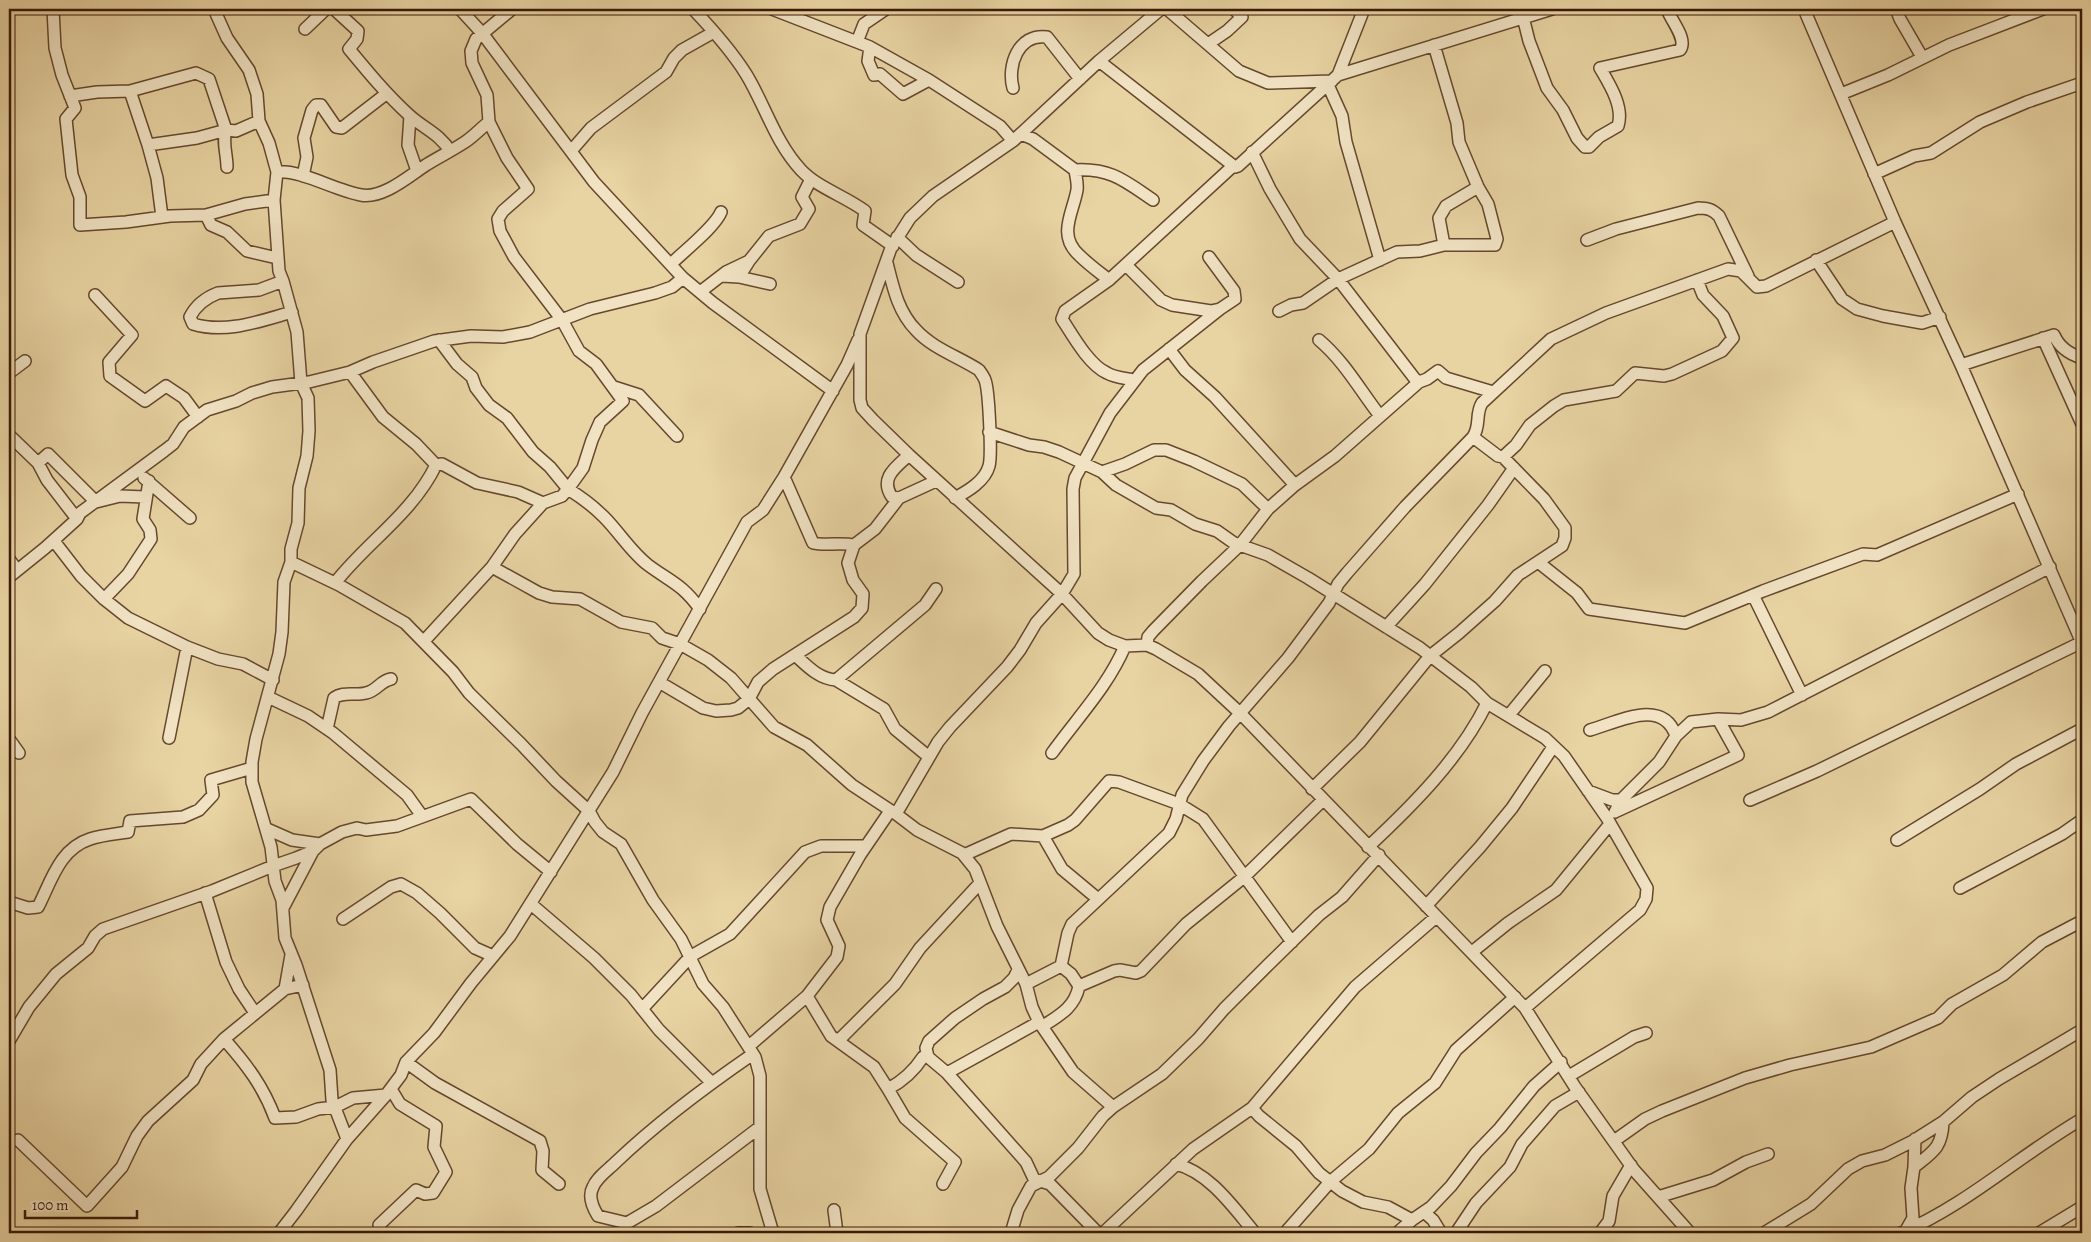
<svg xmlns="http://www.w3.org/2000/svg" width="2091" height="1242" font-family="Alegreya,serif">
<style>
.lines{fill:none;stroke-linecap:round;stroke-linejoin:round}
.minor-casing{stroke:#65482e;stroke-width:14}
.minor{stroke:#f0e2c3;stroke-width:11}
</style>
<rect width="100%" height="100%" fill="#e8d3a2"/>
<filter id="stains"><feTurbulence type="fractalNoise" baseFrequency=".004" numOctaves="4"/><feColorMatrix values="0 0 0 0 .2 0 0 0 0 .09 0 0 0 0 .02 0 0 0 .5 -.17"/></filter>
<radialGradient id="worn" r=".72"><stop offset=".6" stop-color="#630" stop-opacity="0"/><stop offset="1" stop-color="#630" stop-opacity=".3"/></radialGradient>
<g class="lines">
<defs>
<path id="minor" d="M 53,9 L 55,48 L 62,75 L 75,108 L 66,119 L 72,175 L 80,197 L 80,225 L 126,222 L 170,216 L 206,215
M 214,9 L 227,38 L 249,70 L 257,94 L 259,121 L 269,143 L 277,172 L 274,200 L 279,271 L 283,281 L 297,332 L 301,383 L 308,398 L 309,431 L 307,456 L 299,488 L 298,523 L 291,549 L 291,562 L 284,582 L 282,632 L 279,654 L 256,739 L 252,762 L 252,782 L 271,847 L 275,881 L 282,900 L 285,938 L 296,965 L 330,1070 L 332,1100 L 347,1139
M 334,9 L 358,31 L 357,39 L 349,49 C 368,72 387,95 409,115 C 423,128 440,134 450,151
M 460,9 L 482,33 L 594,182 L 683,278
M 693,9 C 712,29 731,50 746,74 C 765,105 775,142 801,170 C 818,188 845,196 865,211 L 863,225 L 893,246
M 772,9 L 870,47 L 929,80 L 1000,126 L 1013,141
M 1161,9 L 1099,61 L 1013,141 L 933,196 L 910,218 L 891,248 L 860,334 L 860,400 L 862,408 L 873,420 L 909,455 L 1062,594 L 1098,633 L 1109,640 L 1125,646 L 1147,645 L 1156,649 L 1198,674 L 1241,714 L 1525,1008 L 1575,1087 L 1634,1170 L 1690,1233
M 1167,9 L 1239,71 L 1256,78 L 1268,83 L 1332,81
M 1517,9 L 1523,17 L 1529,41 L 1547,88 L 1563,110 L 1577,138 L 1585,147 L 1589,147 L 1599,137 L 1618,126 C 1624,107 1610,85 1600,68 L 1680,50 C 1688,39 1671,21 1667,9
M 1804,9 L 1895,222 L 1961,365 L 2082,643
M 1896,9 L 1900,19 L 1922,57
M 305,29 L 326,9
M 857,42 L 864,24 L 886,9
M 1208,44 L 1227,31 L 1242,17 L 1234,9
M 870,47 L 868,61 L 874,75 L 880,74 L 903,94 L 929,80
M 1099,61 L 1235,167 L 1238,166 L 1338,75 L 1364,9
M 1338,75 L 1552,9
M 1328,85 L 1342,116 L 1346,142 L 1380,260
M 1013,88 C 1007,66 1018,33 1047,37 L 1080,79
M 1841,94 L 1888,75 L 1949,45 L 2043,9
M 70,96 L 97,92 L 130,91
M 410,116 L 408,145 L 417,171
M 1021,134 L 1033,139 L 1075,170
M 148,145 L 130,91 L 196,73 L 209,79 L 226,130 L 197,138 L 148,145 L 157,178 L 162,217
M 571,151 L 591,128 L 666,72 L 674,58 L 682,50 L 714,32
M 1252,152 L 1270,189 L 1300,239 L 1338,279 L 1415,379 L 1419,382 L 1427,379 L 1438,371 L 1446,378 L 1493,392
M 227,167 C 227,154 222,142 226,130 L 236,131 L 259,121
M 277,172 C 302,170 334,190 361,195 C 383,199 409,176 426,165 C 439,157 453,150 465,142 C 474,136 481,128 489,122
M 1874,174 L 1914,156 L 1931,153 L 1980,122 L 2027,102 L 2082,83
M 303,176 L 307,157 L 304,138 L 312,110 L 316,105 L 321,105 L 336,127 L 342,128 L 386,94
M 274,200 L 245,204 L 206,215 L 211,225 L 227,232 L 247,251 L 277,258
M 897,237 L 916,255 L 958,282
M 1587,240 L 1616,229 L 1698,208 C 1707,208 1712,209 1719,216 L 1748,276
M 1444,245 L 1439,218 L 1446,206 L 1478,187
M 1816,260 L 1842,299 L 1857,309 L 1883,316 L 1922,323 L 1940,317
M 749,261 L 769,236 L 800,224 L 809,209 L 802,197 L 811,179
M 887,263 C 893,287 898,312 916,330 C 932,348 959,357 979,370 C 981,373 984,377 985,380 C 989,390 992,456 989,466 C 985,481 968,491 955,498
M 671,264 C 684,251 715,227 721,212
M 1126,265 L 1161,300 L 1172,305 L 1211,311 L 1220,309 L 1235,299 L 1234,291 L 1209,257
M 739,277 L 770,284
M 1109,280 C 1099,272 1088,264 1079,255 C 1057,235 1073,213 1077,190 C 1078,184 1076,177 1075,170 C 1111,168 1125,181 1153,200
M 283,281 L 259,290 L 218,293 C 205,298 196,305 190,317 L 193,324 C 226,334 260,321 292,312
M 700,292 L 726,272 L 749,261 L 739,277 L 722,276
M 95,295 L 132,335 L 109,362 L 110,376 L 145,401 L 166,386 L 184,398 L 198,417
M 1279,311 L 1291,305 L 1303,303 L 1338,279 L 1397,252 L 1420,251 L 1444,245 L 1495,245 L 1497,239 L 1488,204 L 1478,187 L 1459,142 L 1457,123 L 1434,45
M 2043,338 L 2082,424
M 439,340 L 457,364 L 472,377 L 476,388 L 489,405 L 507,418 L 533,452 L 550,467 L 568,489 L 583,468 L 592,440 L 600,422 L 623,401 L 596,364 L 579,351 L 562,320 L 514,257 L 500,231 L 498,219 L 503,211 L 528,189 L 507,158 L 489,122 L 487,95 L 472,63 L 471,51 L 476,39 L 512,9
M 1319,340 C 1344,361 1360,390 1380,416
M 1169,349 L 1185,370 L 1215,397 L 1295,485
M 1961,365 L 2054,335 C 2059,347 2069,354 2082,358
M 350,372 L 383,417 L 416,444 L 436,465 L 442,464 L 477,483 L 518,492 L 543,503 L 562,496 L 568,489 C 581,497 593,506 604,517 C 619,532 631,552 648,565 C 671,582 682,584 700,609
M 9,373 L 25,361
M 1134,380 C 1125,378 1116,378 1107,373 C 1089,365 1073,336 1062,319 L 1065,311 L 1109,280 L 1233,166
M 614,387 L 639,395 L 677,436
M 989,432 L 1029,445 L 1044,447 L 1059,452 L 1102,472 L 1125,464 L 1154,450 L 1166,450 L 1194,461 L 1242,484 L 1268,509 L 1295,485 L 1335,456 L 1419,382
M 9,435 L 38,463 L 47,480 L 77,519 L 80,513 L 164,451 L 173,444 L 184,427 L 207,410 L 236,401 L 252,393 L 272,387 L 309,382 L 350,372 L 373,362 L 434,341 L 471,336 L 503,337 L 530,332 L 590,309 L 655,293 L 672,287 L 683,278 L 713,303 L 833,391
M 1473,437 L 1498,456 L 1503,457 L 1516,445 L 1530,425 L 1554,406 L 1564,400 L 1616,391 L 1635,373 L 1664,376 L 1672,374 L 1722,351 L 1733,338 L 1723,316 L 1703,295 L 1697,280
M 38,463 L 48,454 L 96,502 L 120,496 L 145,497
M 1102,472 L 1116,485 L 1156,508 L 1171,510 L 1195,524 L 1217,531 L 1234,543 L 1268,555 L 1308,578 L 1420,648 L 1471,687 L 1487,703 L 1545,738 L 1564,756 L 1607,818 L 1647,888 L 1646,899 L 1640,910 L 1525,1008
M 784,477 L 813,543 C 826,546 840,542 854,545
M 144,478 L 190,518
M 899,498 L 892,497 C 879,478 896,467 909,455
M 54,541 L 81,576 L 104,599 L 128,618 L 187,647 L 218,659 L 243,664 L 273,680
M 9,559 L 17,570
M 291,562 L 339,585 L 405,623 L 453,672 L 469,693 L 521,744 L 556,781 L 589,811 L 595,822 L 603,832 L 621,844 L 653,900 L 681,939 L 703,984 L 723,1007 L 755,1057 L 760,1076 L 760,1189 L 773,1233
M 1538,562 L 1577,593 L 1589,609 L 1685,623 L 1763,591 L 1863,554 L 1877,555 L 2018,494
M 492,567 L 515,534 L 543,503
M 9,577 L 45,548 L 77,519
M 335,583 C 368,541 412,514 436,465
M 1753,595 L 1802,695
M 104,599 L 128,574 L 151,539 L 150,530 L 143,519 L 149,481
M 1386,627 L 1425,584 L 1488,505 L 1514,468
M 424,641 L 492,567 L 539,593 L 552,597 L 580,599 L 621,622 L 652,628 L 662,638 L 680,644 L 708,660 L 731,678 L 774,727 L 807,745 L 852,785 L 896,814 L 917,830 L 962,853 L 975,869 L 997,926 L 1026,984 L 1032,1007 L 1039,1022 L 947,1073
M 1147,645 L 1148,637 L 1153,631 L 1202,581 L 1240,545 L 1268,509
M 795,655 C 807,666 819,679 836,680 L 925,605 L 936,589
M 836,680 L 884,709 L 895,729 L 929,757
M 659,682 L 703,708 L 716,711 L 731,710 L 738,708 L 749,699 L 758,682 L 773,669 L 854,617 L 862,608 L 863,594 L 853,580 L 848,563 L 854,545 L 875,529 L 899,498 L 936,481
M 268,697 L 308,716 L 333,733 L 407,795 L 422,816
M 1509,715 L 1545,671
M 327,729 L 334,698 C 343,691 355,696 366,693 C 377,691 380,681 391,679
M 1590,730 C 1618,722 1663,697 1676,736 L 1691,722 L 1718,719 L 1741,720 L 1768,712 L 2050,567
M 169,738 L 187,647
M 9,739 L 19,753
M 1052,753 C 1078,717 1108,686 1125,646
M 1312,789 L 1360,742 L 1430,656 L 1459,633 L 1495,601 L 1518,575 L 1562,546 L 1565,538 L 1565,528 L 1544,499 L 1503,457
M 1588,791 L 1612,800 L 1621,800
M 1750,800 L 1817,771 L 2082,642
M 890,811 L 860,855 L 830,907 L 827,920 L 839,946 L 837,957 L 807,996 L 831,1036 L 874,1067 L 888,1089 C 903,1081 914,1071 923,1057 L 928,1057 L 947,1073 L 1026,1162 L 1034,1179 L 1050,1184 L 1098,1233
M 1617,811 L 1738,755 L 1718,719
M 1615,812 L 1621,800 L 1659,762 L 1676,736
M 896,814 L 938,742 L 950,727 L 1007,667 L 1020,650 L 1036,623 L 1062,594 L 1074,574 L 1073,489 L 1075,478 L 1110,413 L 1143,370 L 1220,309
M 267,829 L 292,840 L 320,844
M 1043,836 L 1062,869 L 1098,899
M 1897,840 L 1980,789 L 2016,764 L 2082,729
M 1368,847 C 1413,805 1460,758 1487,703
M 964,855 L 1011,834 L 1043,836 L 1068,825 L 1075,820 L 1109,781 L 1119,782 L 1179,804 L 1203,819 L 1292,942
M 1960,888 L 2062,834 L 2082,820
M 205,893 L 226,962 L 239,989 L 255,1013
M 9,902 L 28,908 L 38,907 C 51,882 59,849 90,839 C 102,835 115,834 128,832 L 130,821 L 183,817 L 199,810 L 213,795 L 211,780 L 252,768
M 531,904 L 594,958 L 631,995 L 659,1030 L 711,1082
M 1426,906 L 1480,847 L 1512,808 L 1553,747
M 283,908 L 313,851
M 343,919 L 391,887 L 401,884 L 417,893 L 440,913 L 475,948 L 493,956
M 1472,952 L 1508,923 L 1556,890 L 1610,824
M 1061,966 L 1071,974 L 1079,986 L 1114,971 L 1120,970 L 1136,973 L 1141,971 L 1186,924 L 1244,877 L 1323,800
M 1026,984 L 1061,966 L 1068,933 L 1072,924 L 1169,833 L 1176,819 L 1182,795 L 1203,761 L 1229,726 L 1288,658 L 1329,603 L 1338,584 L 1347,573 L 1405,507 L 1473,437 C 1481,425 1475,414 1482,403 L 1551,339 L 1606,313 L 1728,269 L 1741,271 L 1757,287 L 1766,286 L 1895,222
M 285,989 L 291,955
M 642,1009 L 691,956 L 730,934 L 805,852 L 821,846 L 866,846
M 1039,1022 L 1073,1072 L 1113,1107
M 1043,1026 C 1060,1015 1075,1007 1079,986
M 224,1039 C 247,1065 263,1086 275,1118 L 296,1117 L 318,1109 L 335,1107 L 353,1098 L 386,1095
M 9,1041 L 29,1007 L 56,974 L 88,948 L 95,936 L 103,929 L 212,891 L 273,866 L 296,858 L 313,851 L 320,844 L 342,832 L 357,828 L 366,830 L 397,826 L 471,799 L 517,844 L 551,872
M 838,1041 L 895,984 L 920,948 L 980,883
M 749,1046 L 807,996
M 753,1054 C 705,1087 659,1121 616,1162 C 608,1170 597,1177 593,1187 C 588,1196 593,1208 598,1216 L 627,1223 L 656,1206 L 760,1127
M 928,1057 L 926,1048 L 929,1041 L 955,1018 L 983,999 L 1005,987 L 1014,978 L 1018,970
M 406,1062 L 435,1083 L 540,1141 L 543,1151 L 542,1170 L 559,1184
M 1569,1076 L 1634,1037 L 1646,1033
M 888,1089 L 905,1118 L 955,1162 L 943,1184
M 1252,1108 L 1259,1116 L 1296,1146 L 1319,1173 L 1342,1191 L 1363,1202 L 1388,1207 L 1412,1220
M 18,1140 L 87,1206 L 122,1167 L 137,1136 L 148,1121 L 193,1080 L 201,1064 L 224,1039 L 285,989 L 303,985
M 1614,1141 L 1645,1119 L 1662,1111 L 1745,1078 L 1790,1065 L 1871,1047 L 1938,1018 L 1952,1004 L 2003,975 L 2042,942 L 2082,921
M 1176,1164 C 1210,1173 1233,1207 1255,1233
M 1914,1167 L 1915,1139
M 1658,1197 L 1713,1180 L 1746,1162 L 1768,1154
M 834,1210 L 837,1233
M 1424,1212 L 1433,1220 L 1441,1233
M 379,1225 L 416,1190 L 425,1194 L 433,1193 L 446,1172 L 434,1147 L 436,1126 L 400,1104 L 391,1089
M 1905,1232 L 1913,1218 L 1911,1188 L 1914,1167 C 1933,1152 1942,1148 1943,1122
M 279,1233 L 296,1211 L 347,1139 L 386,1095 L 401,1075 L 406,1062 L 434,1033 L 471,983 L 510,936 L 613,772 L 642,713 L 747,522 L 763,510 L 784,477 L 847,365 L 858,340
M 738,1233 L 750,1233
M 1011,1233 L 1018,1210 L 1031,1186 L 1049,1177 L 1078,1148 L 1103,1116 L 1113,1107 L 1162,1074 L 1198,1039 L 1224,1009 L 1269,964 L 1319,915 L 1342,897 L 1379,855
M 1103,1233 L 1193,1149 L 1252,1108 L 1355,987 L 1436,917
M 1285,1233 L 1330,1182 L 1369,1149 L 1398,1113 L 1435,1083 L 1456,1050 L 1515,997
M 1397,1233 L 1412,1220 L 1431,1207 L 1451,1186 L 1476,1153 L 1500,1128 L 1534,1086 L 1561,1062
M 1456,1233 L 1476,1203 L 1510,1167 L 1522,1144 L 1555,1106 L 1579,1092
M 1600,1233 L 1609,1221 L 1613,1196 L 1631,1165
M 1764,1233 L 1811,1204 L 1848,1169 L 1862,1161 L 1885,1155 L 1913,1141 L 1943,1122 L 1972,1097 L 1999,1079 L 2082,1030
M 1901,1233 C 1968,1204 2020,1155 2082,1119
M 2039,1233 L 2082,1207"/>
</defs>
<use href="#minor" class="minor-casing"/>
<use href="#minor" class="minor"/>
</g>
<rect width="2091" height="1242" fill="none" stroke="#e8d3a2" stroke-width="30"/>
<rect x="10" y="10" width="2071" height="1222" fill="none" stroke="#391908" stroke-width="2.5"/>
<rect x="15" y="15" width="2061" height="1212" fill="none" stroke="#391908"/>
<path d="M25 1210v8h112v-8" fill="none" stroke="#391908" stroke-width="2.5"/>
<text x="32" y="1210" font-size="15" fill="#391908" stroke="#f0e2c3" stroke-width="4" paint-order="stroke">100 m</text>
<rect width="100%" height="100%" filter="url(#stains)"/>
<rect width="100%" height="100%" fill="url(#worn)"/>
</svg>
